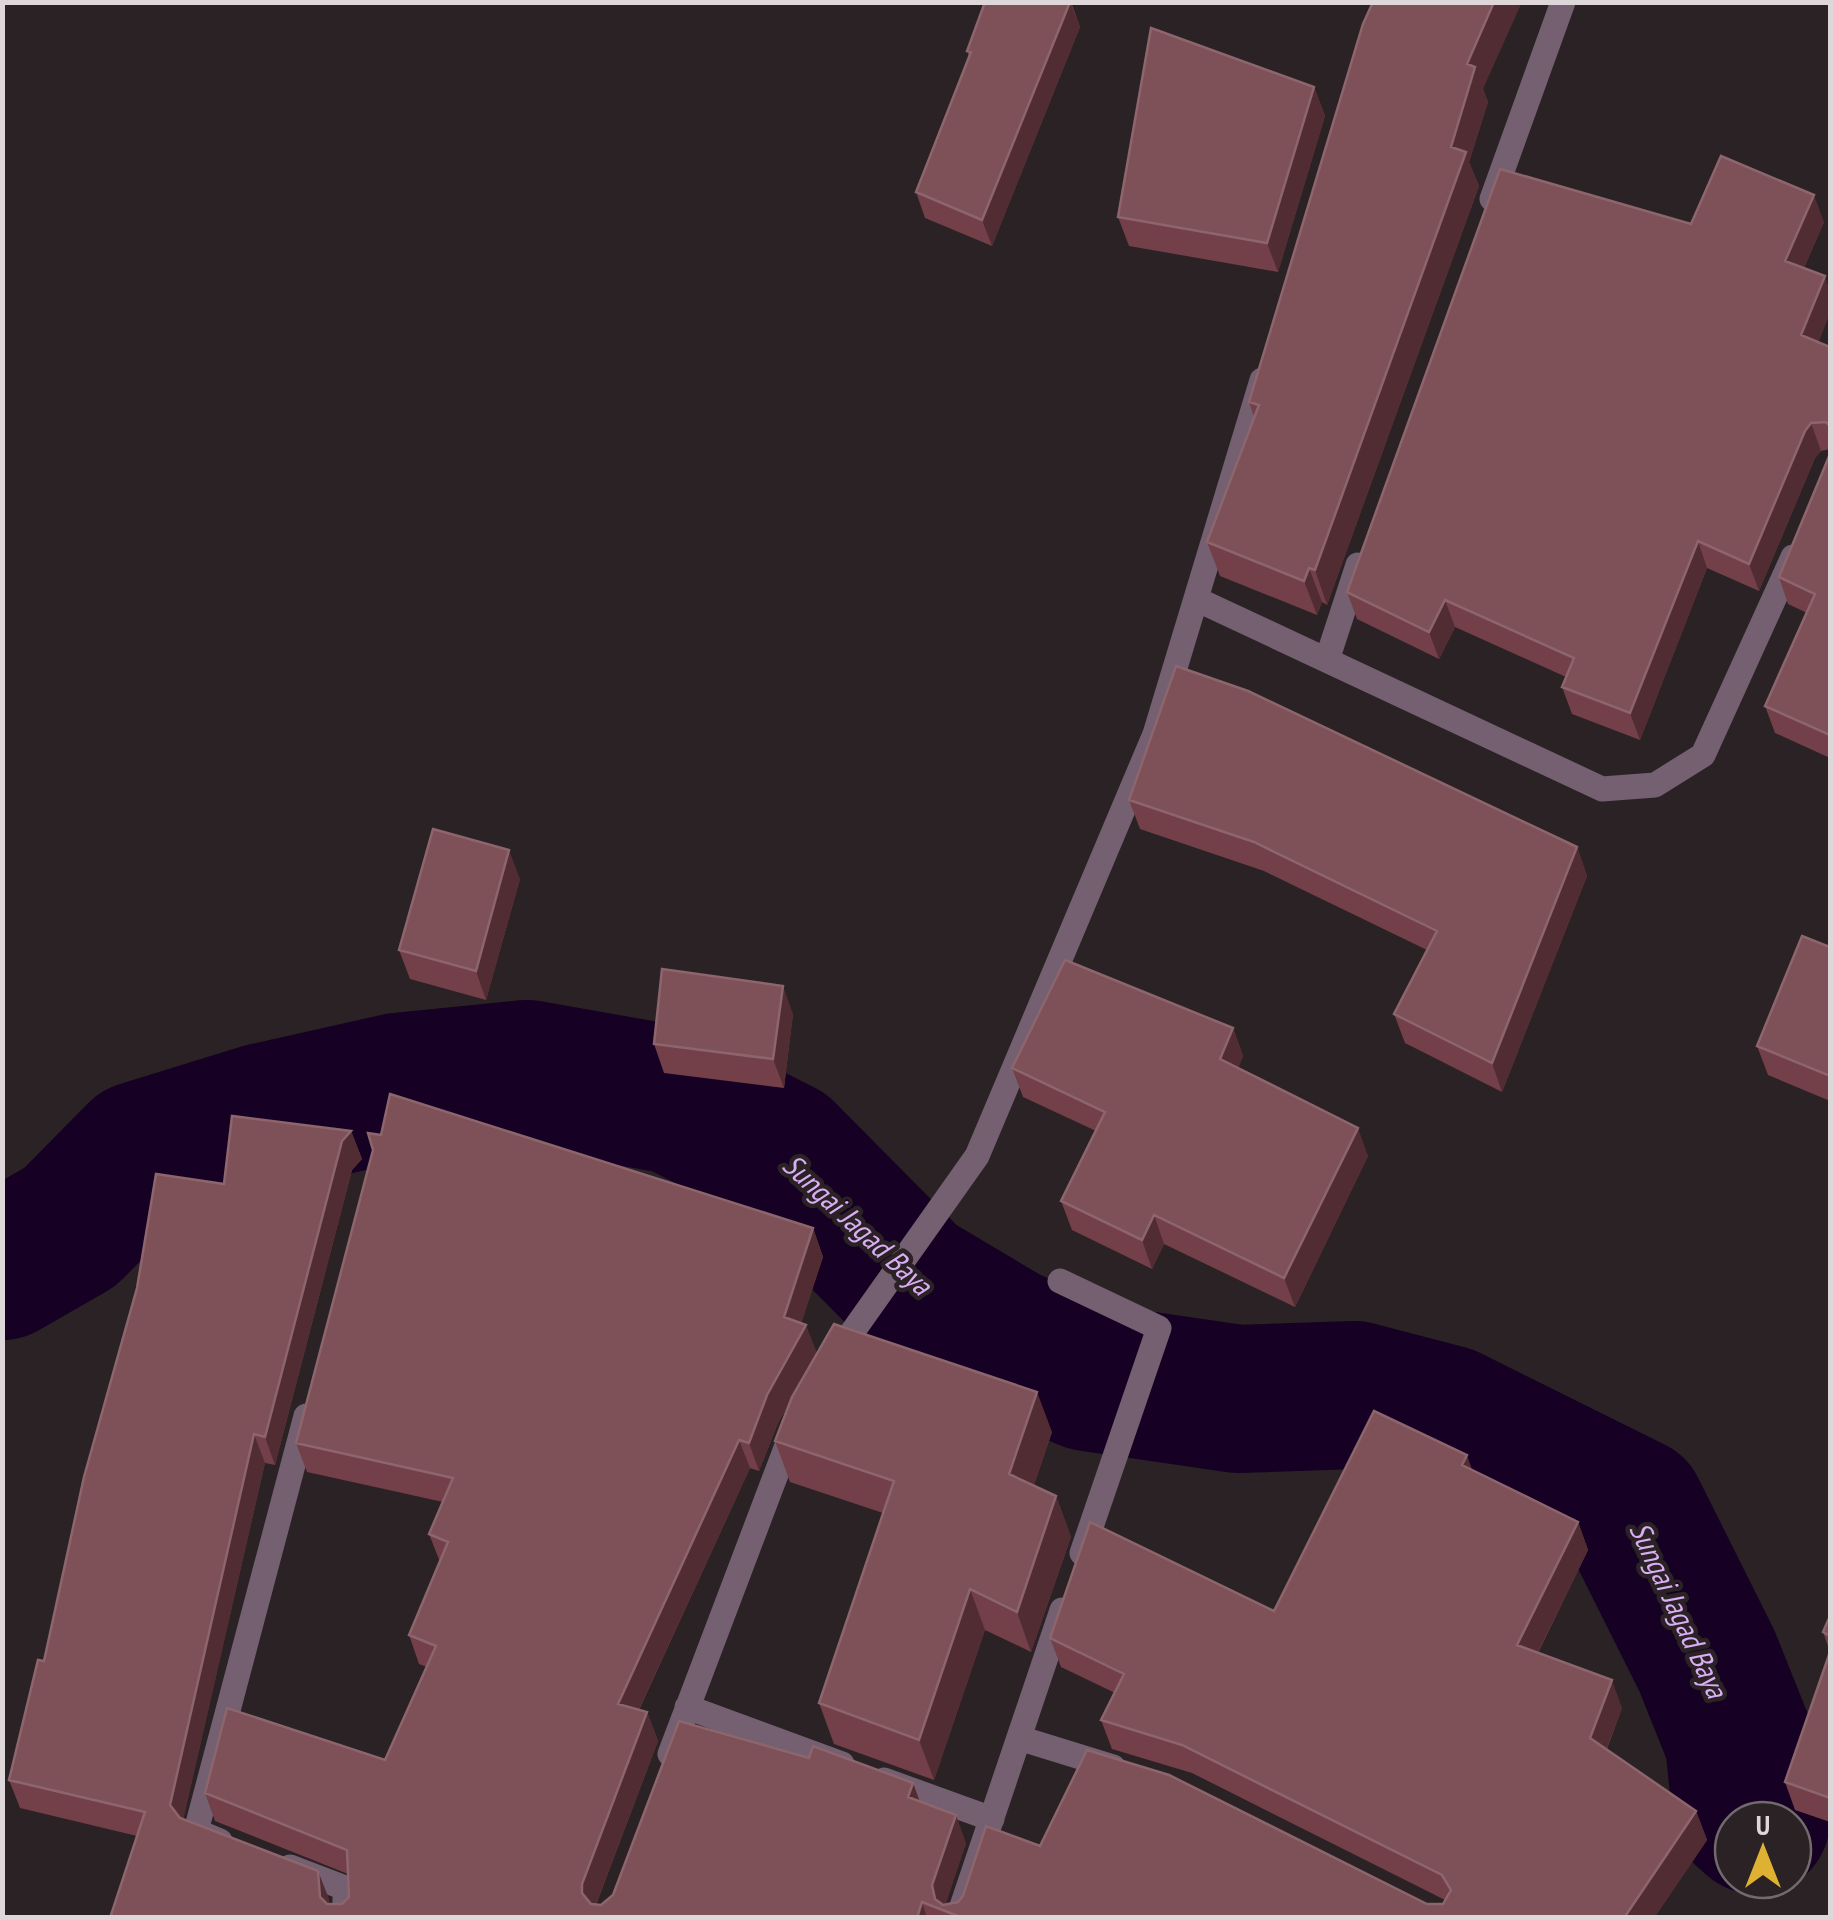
<svg xmlns="http://www.w3.org/2000/svg" width="1833" height="1920" font-family="'PT Sans Narrow',sans-serif">
<style>
.lines{fill:none;stroke-linecap:round;stroke-linejoin:round}
.river{stroke:#160023;stroke-width:148}
.minor{stroke:#746070;stroke-width:25}
.wall{fill:#733f48}
.shaded-wall{fill:#512d33}
.building{fill:#7e5058;stroke:#8d656c;stroke-width:2.5}
.labels{text-anchor:middle;stroke-width:9;stroke-linejoin:round;paint-order:stroke}
.water-label{font-size:30px;font-style:italic;fill:#daaef5;stroke:#2a2225}
</style>
<rect width="100%" height="100%" fill="#2a2225"/>
<g class="lines">
<path class="river" d="M 2,1266 L 70,1227 L 141,1155 L 264,1117 L 398,1087 L 527,1074 L 675,1100 L 782,1154 L 911,1284 L 1005,1340 L 1088,1377 L 1238,1399 L 1355,1395 L 1447,1419 L 1632,1511 L 1707,1661 L 1739,1741 L 1746,1811 L 1756,1820"/>
<path class="minor" d="M 1492,199 L 1563,2
M 1196,599 L 1602,789 L 1655,785 L 1703,755 L 1793,557
M 1327,660 L 1358,565
M 1060,1281 L 1159,1328 L 1082,1553
M 834,1358 L 977,1156 L 1155,734 L 1262,380
M 687,1707 L 842,1764
M 1019,1738 L 1113,1767
M 670,1754 L 794,1427
M 884,1780 L 992,1819
M 220,1841 L 196,1831 L 306,1416
M 290,1867 L 345,1888 L 345,1918
M 958,1918 L 1062,1610"/>
</g>
<path class="wall" d="M 985,2 L 1071,2 L 1080,27 L 992,246 L 925,218 L 916,192 L 969,56 L 967,51 Z
M 1314,87 L 1325,116 L 1278,272 L 1129,246 L 1118,217 Z
M 1483,89 L 1488,102 L 1469,162 L 1479,186 L 1327,605 L 1322,602 L 1317,615 L 1220,576 L 1207,542 L 1254,417 L 1249,402 Z
M 1824,222 L 1804,268 L 1819,342 L 1830,347 L 1830,449 L 1821,451 L 1815,458 L 1759,591 L 1707,568 L 1640,740 L 1572,714 L 1562,687 L 1566,677 L 1455,627 L 1439,659 L 1357,619 L 1347,592 L 1691,224 Z
M 1830,454 L 1830,758 L 1775,733 L 1765,706 L 1807,613 L 1788,604 L 1779,577 Z
M 1129,800 L 1577,847 L 1587,876 L 1502,1092 L 1405,1043 L 1394,1014 L 1427,950 L 1264,871 L 1140,829 Z
M 520,879 L 486,1000 L 410,979 L 399,950 Z
M 1830,947 L 1830,1101 L 1768,1075 L 1757,1046 Z
M 793,1014 L 784,1088 L 664,1073 L 654,1044 Z
M 1233,1028 L 1243,1056 L 1238,1068 L 1368,1156 L 1295,1307 L 1164,1244 L 1152,1269 L 1072,1230 L 1061,1201 L 1096,1131 L 1023,1097 L 1012,1068 Z
M 351,1131 L 362,1159 L 352,1170 L 275,1465 L 265,1463 L 183,1819 L 318,1871 L 329,1904 L 342,1904 L 349,1897 L 348,1874 L 215,1821 L 205,1793 L 385,1760 L 427,1667 L 419,1664 L 409,1635 L 440,1562 L 429,1534 L 443,1502 L 307,1472 L 296,1443 L 813,1228 L 823,1257 L 801,1323 L 817,1353 L 1052,1432 L 1034,1485 L 1056,1496 L 1071,1537 L 1031,1652 L 985,1630 L 934,1780 L 834,1744 L 819,1703 L 883,1513 L 790,1482 L 775,1441 L 792,1398 L 778,1423 L 759,1471 L 750,1468 L 639,1710 L 647,1712 L 658,1741 L 596,1905 L 601,1905 L 809,1758 L 913,1783 L 920,1802 L 966,1843 L 945,1905 L 958,1902 L 1040,1846 L 1427,1904 L 1443,1904 L 1445,1900 L 1192,1773 L 1112,1749 L 1101,1720 L 1115,1693 L 1061,1667 L 1050,1638 L 1274,1611 L 1472,1470 L 1578,1522 L 1588,1550 L 1538,1653 L 1622,1708 L 1607,1749 L 1696,1811 L 1707,1840 L 1654,1918 L 110,1918 L 137,1836 L 20,1808 L 9,1780 L 44,1661 L 224,1184 Z
M 1830,1616 L 1830,1652 L 1823,1632 Z
M 1830,1652 L 1830,1822 L 1795,1810 L 1785,1782 Z"/>
<path class="shaded-wall" d="M 1070,2 L 1080,27 L 992,246 L 982,220 Z
M 1494,2 L 1522,2 L 1483,89 L 1488,102 L 1469,162 L 1479,186 L 1327,605 L 1315,570 L 1451,147 L 1467,64 Z
M 1314,87 L 1325,116 L 1278,272 L 1267,243 Z
M 1814,195 L 1824,222 L 1795,288 L 1785,261 Z
M 1825,276 L 1830,292 L 1830,313 L 1811,362 L 1801,335 Z
M 1811,423 L 1821,451 L 1815,458 L 1759,591 L 1749,564 L 1805,431 Z
M 1698,541 L 1707,568 L 1640,740 L 1630,713 Z
M 1309,568 L 1322,602 L 1317,615 L 1304,581 Z
M 1445,600 L 1455,627 L 1439,659 L 1429,632 Z
M 1577,847 L 1587,876 L 1502,1092 L 1492,1063 Z
M 509,850 L 520,879 L 486,1000 L 476,971 Z
M 783,986 L 793,1014 L 784,1088 L 773,1059 Z
M 1233,1028 L 1243,1056 L 1231,1088 L 1220,1059 Z
M 1358,1128 L 1368,1156 L 1295,1307 L 1284,1278 Z
M 351,1131 L 362,1159 L 352,1170 L 275,1465 L 265,1437 L 342,1141 Z
M 1154,1215 L 1164,1244 L 1152,1269 L 1142,1240 Z
M 813,1228 L 823,1257 L 794,1346 L 784,1317 Z
M 806,1325 L 817,1353 L 778,1423 L 759,1471 L 749,1443 L 767,1395 Z
M 1037,1392 L 1052,1432 L 1024,1514 L 1009,1474 Z
M 254,1434 L 265,1463 L 180,1834 L 170,1805 Z
M 739,1440 L 750,1468 L 628,1733 L 618,1704 Z
M 1467,1455 L 1477,1484 L 1462,1465 Z
M 1056,1496 L 1071,1537 L 1031,1652 L 1017,1612 Z
M 1578,1522 L 1588,1550 L 1527,1674 L 1517,1645 Z
M 970,1589 L 985,1630 L 934,1780 L 919,1740 Z
M 1612,1680 L 1622,1708 L 1600,1766 L 1590,1738 Z
M 647,1712 L 658,1741 L 593,1912 L 582,1893 L 582,1884 Z
M 913,1783 L 923,1811 L 908,1797 Z
M 1696,1811 L 1707,1840 L 1654,1918 L 1624,1918 Z
M 956,1815 L 966,1843 L 944,1910 L 935,1899 L 932,1885 Z
M 318,1871 L 329,1899 L 330,1918 L 320,1897 Z
M 922,1902 L 927,1918 L 917,1918 Z"/>
<path class="building" d="M 985,2 L 1070,2 L 982,220 L 916,192 L 971,52 L 967,51 Z
M 1373,2 L 1494,2 L 1467,64 L 1475,67 L 1451,147 L 1466,152 L 1315,570 L 1309,568 L 1304,581 L 1207,542 L 1259,405 L 1249,402 L 1363,24 Z
M 1151,28 L 1314,87 L 1267,243 L 1118,217 Z
M 1721,156 L 1814,195 L 1785,261 L 1825,276 L 1801,335 L 1830,347 L 1830,426 L 1826,422 L 1811,423 L 1805,431 L 1749,564 L 1698,541 L 1630,713 L 1562,687 L 1574,658 L 1445,600 L 1429,632 L 1347,592 L 1500,169 L 1691,224 Z
M 1830,454 L 1830,735 L 1765,706 L 1815,594 L 1779,577 Z
M 1176,666 L 1248,691 L 1577,847 L 1492,1063 L 1394,1014 L 1437,931 L 1254,842 L 1129,800 Z
M 433,829 L 509,850 L 476,971 L 399,950 Z
M 1802,936 L 1830,947 L 1830,1076 L 1757,1046 Z
M 1065,960 L 1233,1028 L 1220,1059 L 1358,1128 L 1284,1278 L 1154,1215 L 1142,1240 L 1061,1201 L 1105,1112 L 1012,1068 Z
M 662,969 L 783,986 L 773,1059 L 654,1044 Z
M 390,1094 L 813,1228 L 784,1317 L 806,1325 L 767,1395 L 749,1443 L 739,1440 L 618,1704 L 647,1712 L 582,1884 L 582,1893 L 591,1904 L 601,1905 L 613,1895 L 679,1721 L 809,1758 L 813,1746 L 913,1783 L 908,1797 L 956,1815 L 932,1885 L 935,1899 L 943,1905 L 958,1902 L 963,1896 L 986,1826 L 1040,1846 L 1087,1750 L 1169,1775 L 1427,1904 L 1443,1904 L 1451,1890 L 1442,1875 L 1182,1745 L 1101,1720 L 1124,1674 L 1050,1638 L 1090,1522 L 1274,1611 L 1374,1411 L 1467,1455 L 1462,1465 L 1578,1522 L 1517,1645 L 1612,1680 L 1590,1738 L 1696,1811 L 1624,1918 L 963,1918 L 922,1902 L 917,1918 L 110,1918 L 145,1812 L 9,1780 L 38,1660 L 44,1661 L 84,1477 L 137,1288 L 156,1174 L 224,1184 L 232,1116 L 351,1131 L 342,1141 L 265,1437 L 254,1434 L 170,1805 L 180,1818 L 318,1871 L 320,1897 L 327,1904 L 342,1904 L 349,1897 L 347,1850 L 205,1793 L 227,1708 L 385,1760 L 436,1646 L 409,1635 L 448,1542 L 429,1534 L 453,1478 L 296,1443 L 373,1150 L 368,1133 L 381,1135 Z
M 834,1324 L 1037,1392 L 1009,1474 L 1056,1496 L 1017,1612 L 970,1589 L 919,1740 L 819,1703 L 894,1481 L 775,1441 L 792,1397 Z
M 1830,1616 L 1830,1636 L 1823,1632 Z
M 1830,1652 L 1830,1798 L 1785,1782 Z"/>
<g class="labels">
<g class="water-label">
<text transform="translate(857 1225) rotate(43)" y="10">Sungai Jagad Baya</text>
<text transform="translate(1678 1610) rotate(65)" y="10">Sungai Jagad Baya</text>
</g>
</g>
<rect width="1833" height="1920" fill="none" stroke="#ddd7da" stroke-width="10"/>
<g transform="translate(1763 1850)"><circle r="48" fill="#2a2225" stroke="#726a6d" stroke-width="2.5"/>
<path d="M0-8L18 38L0 25L-18 38Z" fill="#deb133"/>
<text y="-15" font-size="28" font-weight="bold" text-anchor="middle" fill="#ddd7da">U</text>
</g>
</svg>
